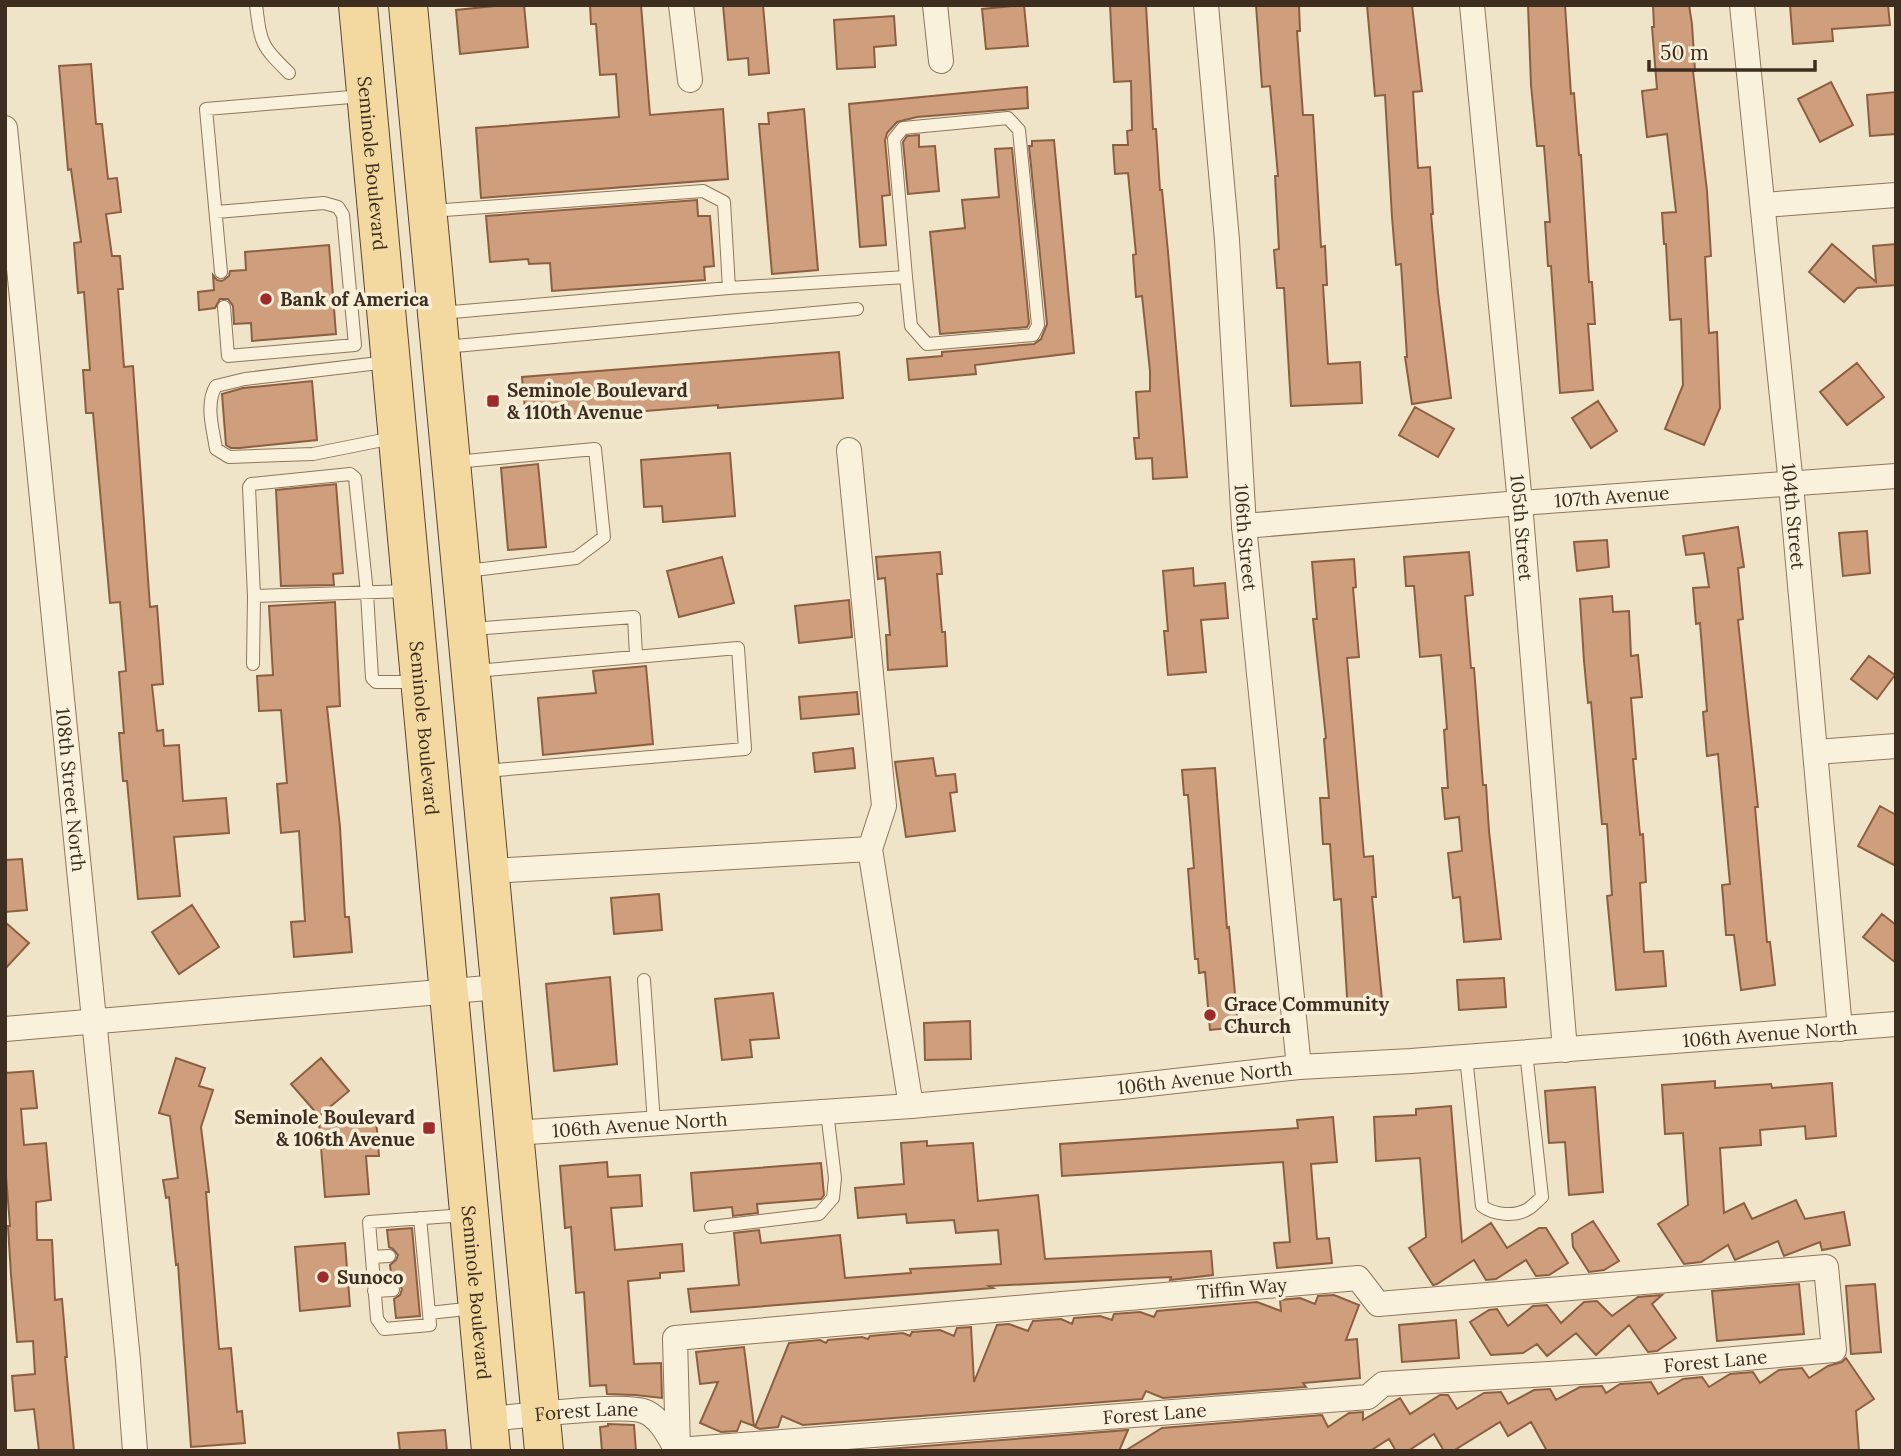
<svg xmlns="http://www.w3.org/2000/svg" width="1901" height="1456" font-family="Lora,serif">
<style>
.building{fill:#cf9f7d;stroke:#8d5f41;stroke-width:2}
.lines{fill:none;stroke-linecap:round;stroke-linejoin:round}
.service-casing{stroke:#8d765c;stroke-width:14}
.minor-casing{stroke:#8d765c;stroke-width:26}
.primary-casing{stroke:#5b4430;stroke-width:40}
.service{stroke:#faf1dc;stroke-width:12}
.minor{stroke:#faf1dc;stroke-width:24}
.primary{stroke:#f3d9a0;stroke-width:38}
.poi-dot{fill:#9e2a2b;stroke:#f7eed8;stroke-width:2.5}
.labels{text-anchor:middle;stroke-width:7;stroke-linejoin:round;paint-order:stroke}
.street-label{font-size:19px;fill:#3d2e20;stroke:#f7eed8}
.poi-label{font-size:19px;font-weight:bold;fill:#3d2e20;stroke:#f7eed8;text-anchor:start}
</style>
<rect width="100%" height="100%" fill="#f0e4c8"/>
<path class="building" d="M 505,5 L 524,5 L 528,47 L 460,54 L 456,10 Z
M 590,5 L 641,5 L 650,115 L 723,109 L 728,179 L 481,198 L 476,128 L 619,117 L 616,74 L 600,75 L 596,24 L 591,24 Z
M 723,5 L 763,5 L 769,73 L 749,75 L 748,58 L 728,60 Z
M 1024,5 L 1028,46 L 986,49 L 982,9 Z
M 1110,5 L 1146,5 L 1153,129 L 1156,129 L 1160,190 L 1162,190 L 1168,252 L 1187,477 L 1153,479 L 1152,458 L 1136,459 L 1134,438 L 1139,438 L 1136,392 L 1150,391 L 1150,371 L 1142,296 L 1136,297 L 1133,255 L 1136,254 L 1128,173 L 1115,174 L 1113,145 L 1128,145 L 1127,131 L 1132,130 L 1131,81 L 1114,82 Z
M 1256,5 L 1299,5 L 1300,31 L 1297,31 L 1303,115 L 1313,115 L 1321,247 L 1325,246 L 1327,285 L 1323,285 L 1328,364 L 1360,362 L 1362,403 L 1291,406 L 1284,288 L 1277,288 L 1274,250 L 1279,249 L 1275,176 L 1278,176 L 1270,86 L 1262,87 Z
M 1367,5 L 1412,5 L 1422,91 L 1413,92 L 1418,168 L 1430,167 L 1433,214 L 1431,214 L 1438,293 L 1451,398 L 1412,404 L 1405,357 L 1407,357 L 1401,264 L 1396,265 L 1392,217 L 1385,95 L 1375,96 Z
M 1528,5 L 1565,5 L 1571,94 L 1574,93 L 1579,155 L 1581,155 L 1589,282 L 1592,282 L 1595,324 L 1588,324 L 1593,390 L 1560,393 L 1551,266 L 1548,266 L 1545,222 L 1550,222 L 1544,146 L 1537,146 L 1531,85 Z
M 1653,5 L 1689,5 L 1692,24 L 1695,71 L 1693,71 L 1707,191 L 1711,256 L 1705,257 L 1709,333 L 1717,332 L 1720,408 L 1704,445 L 1665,429 L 1683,385 L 1681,319 L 1670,320 L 1666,244 L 1664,244 L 1662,213 L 1676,212 L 1667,134 L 1647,137 L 1642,91 L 1657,89 L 1652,27 L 1654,27 Z
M 1790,5 L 1888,5 L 1890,25 L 1832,29 L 1833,41 L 1793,44 Z
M 894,16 L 896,45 L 874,47 L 875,67 L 837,69 L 834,20 Z
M 91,64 L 96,124 L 102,124 L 108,179 L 117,178 L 121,212 L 106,214 L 112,256 L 120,256 L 123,289 L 118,289 L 124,367 L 133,366 L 150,607 L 157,606 L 163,684 L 152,685 L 157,731 L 163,730 L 164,746 L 179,745 L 183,801 L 226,798 L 229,833 L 174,837 L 180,896 L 138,899 L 127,781 L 123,781 L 119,733 L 124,733 L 119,672 L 126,671 L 120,602 L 110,603 L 93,413 L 86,413 L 83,370 L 90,370 L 84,292 L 78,293 L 74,243 L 81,242 L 71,169 L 68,170 L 59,66 Z
M 1831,82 L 1853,125 L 1820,142 L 1798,99 Z
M 1027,87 L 1028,108 L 917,117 L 897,122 L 887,133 L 885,140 L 890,195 L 882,196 L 886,245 L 860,247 L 849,104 Z
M 1896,92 L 1896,134 L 1870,136 L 1867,95 Z
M 804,109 L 818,270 L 772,274 L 759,124 L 769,124 L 768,113 Z
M 919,135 L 919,147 L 935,146 L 939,191 L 908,194 L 903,142 L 907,136 Z
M 1054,140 L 1074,353 L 975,365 L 976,374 L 909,380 L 907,359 L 942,356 L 942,352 L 1034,344 L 1041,339 L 1047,324 L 1029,146 L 1032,146 L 1032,141 Z
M 1012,148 L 1029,323 L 1027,327 L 940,334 L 930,232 L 965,228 L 962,200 L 999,197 L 995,149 Z
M 697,200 L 698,216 L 710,216 L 714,266 L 704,267 L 705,280 L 552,291 L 550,263 L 529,264 L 528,259 L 490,262 L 486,216 Z
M 1832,244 L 1876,282 L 1873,246 L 1896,244 L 1896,285 L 1857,288 L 1844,302 L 1809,272 Z
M 329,245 L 336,334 L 252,341 L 251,323 L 234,324 L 233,306 L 228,299 L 220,299 L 215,308 L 199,310 L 198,292 L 214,290 L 213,275 L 217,280 L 222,281 L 229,276 L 230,271 L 246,270 L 245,252 Z
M 839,352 L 843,398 L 718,408 L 718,405 L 526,421 L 522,377 Z
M 1857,363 L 1884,397 L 1847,425 L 1820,392 Z
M 312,381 L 317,440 L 240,448 L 231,448 L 226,445 L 222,394 L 243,388 Z
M 1598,401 L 1617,431 L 1591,448 L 1572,418 Z
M 1415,407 L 1454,429 L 1438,457 L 1399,435 Z
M 730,453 L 735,516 L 663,522 L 662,506 L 644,507 L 641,460 Z
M 538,464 L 546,547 L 508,550 L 501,468 Z
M 336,484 L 343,573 L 333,574 L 334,585 L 281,586 L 276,490 Z
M 1738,527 L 1744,567 L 1738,568 L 1743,619 L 1738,620 L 1758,807 L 1755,807 L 1767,942 L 1770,942 L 1775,985 L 1741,990 L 1734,935 L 1726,935 L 1722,885 L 1730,884 L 1718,754 L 1707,756 L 1703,712 L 1707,711 L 1700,623 L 1696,624 L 1693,588 L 1709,587 L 1704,553 L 1686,555 L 1683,536 Z
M 1867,531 L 1870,573 L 1843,576 L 1839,533 Z
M 1607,540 L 1609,567 L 1577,571 L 1574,542 Z
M 940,552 L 942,574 L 937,574 L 942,632 L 945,632 L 947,666 L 888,670 L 886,635 L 890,635 L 885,578 L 878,579 L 876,557 Z
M 1469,552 L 1473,595 L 1465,596 L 1471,668 L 1474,668 L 1483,785 L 1486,785 L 1489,831 L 1501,939 L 1464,942 L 1460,897 L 1453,898 L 1448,853 L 1462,851 L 1459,817 L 1445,819 L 1442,788 L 1448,788 L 1444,730 L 1447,729 L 1441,655 L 1420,657 L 1414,586 L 1406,586 L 1404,557 Z
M 722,557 L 734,603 L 679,617 L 667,571 Z
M 1354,559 L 1356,587 L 1353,588 L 1359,657 L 1347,658 L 1364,857 L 1373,856 L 1376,897 L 1372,897 L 1383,1010 L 1348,1013 L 1341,899 L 1334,900 L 1330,844 L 1323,844 L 1320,798 L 1329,798 L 1324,739 L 1326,738 L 1313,619 L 1317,619 L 1312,562 Z
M 1193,568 L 1194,586 L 1225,583 L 1228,618 L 1201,620 L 1206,672 L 1168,675 L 1164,631 L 1168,631 L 1163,571 Z
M 1612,596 L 1613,612 L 1629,611 L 1631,656 L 1638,655 L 1642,697 L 1631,698 L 1636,759 L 1633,759 L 1640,835 L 1643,834 L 1646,882 L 1640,883 L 1644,952 L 1663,951 L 1666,986 L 1616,990 L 1607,896 L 1612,895 L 1607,824 L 1602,824 L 1591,702 L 1588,703 L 1584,661 L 1580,599 Z
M 849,600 L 852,637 L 799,643 L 795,606 Z
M 335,602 L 340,706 L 327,707 L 340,827 L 345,917 L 349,917 L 352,952 L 294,957 L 291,922 L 305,921 L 299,831 L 281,833 L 277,784 L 287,783 L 281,710 L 259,711 L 257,676 L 273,675 L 269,606 Z
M 1869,656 L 1895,675 L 1877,699 L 1851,679 Z
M 646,666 L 653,744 L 543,755 L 538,698 L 596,693 L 593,671 Z
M 857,692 L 859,714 L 801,719 L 799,697 Z
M 853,748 L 855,768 L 815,772 L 813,753 Z
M 933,758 L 936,776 L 955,774 L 957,792 L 950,793 L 955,831 L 906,837 L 895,762 Z
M 1215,768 L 1227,928 L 1229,927 L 1238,1027 L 1210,1030 L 1205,972 L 1199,973 L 1198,959 L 1195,959 L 1188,869 L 1194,868 L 1188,795 L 1184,795 L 1182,770 Z
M 1880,806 L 1896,815 L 1896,866 L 1858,846 Z
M 22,859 L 27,910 L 5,912 L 5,860 Z
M 659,894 L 662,930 L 614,934 L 611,898 Z
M 192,905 L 219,947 L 179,974 L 152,932 Z
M 1882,914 L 1896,925 L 1896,963 L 1863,937 Z
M 5,922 L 29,943 L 5,969 Z
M 610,977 L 617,1064 L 554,1071 L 546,984 Z
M 1504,978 L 1506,1007 L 1459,1010 L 1457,980 Z
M 773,993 L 779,1038 L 750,1040 L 752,1057 L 722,1060 L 715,999 Z
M 970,1021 L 971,1059 L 925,1060 L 924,1023 Z
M 176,1058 L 205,1068 L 199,1086 L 213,1090 L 201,1127 L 209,1192 L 206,1192 L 219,1349 L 231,1348 L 237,1412 L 242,1411 L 245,1443 L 191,1447 L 178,1264 L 176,1265 L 169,1197 L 166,1198 L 163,1180 L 178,1178 L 170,1116 L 159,1113 Z
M 321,1058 L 349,1091 L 319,1116 L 291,1084 Z
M 33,1071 L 37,1108 L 21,1109 L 24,1145 L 46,1143 L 51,1200 L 36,1202 L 37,1240 L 52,1240 L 55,1300 L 62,1299 L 67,1357 L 65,1357 L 74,1451 L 39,1451 L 34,1409 L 15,1411 L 12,1376 L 35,1374 L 33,1341 L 17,1342 L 11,1275 L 8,1226 L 10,1226 L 5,1164 L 5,1073 Z
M 1715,1081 L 1715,1088 L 1771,1084 L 1772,1088 L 1832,1083 L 1836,1136 L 1806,1139 L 1805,1126 L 1760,1130 L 1761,1145 L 1720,1148 L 1724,1213 L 1744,1203 L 1752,1219 L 1796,1200 L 1805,1219 L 1844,1212 L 1850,1245 L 1822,1250 L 1820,1242 L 1784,1256 L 1778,1241 L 1735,1260 L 1728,1245 L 1701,1262 L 1684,1264 L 1658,1224 L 1688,1205 L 1683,1133 L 1665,1134 L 1662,1085 Z
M 1595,1087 L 1603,1192 L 1569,1195 L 1565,1142 L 1549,1143 L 1545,1091 Z
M 1451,1106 L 1462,1242 L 1491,1223 L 1507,1248 L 1539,1228 L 1546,1228 L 1568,1263 L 1549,1275 L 1536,1276 L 1526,1260 L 1496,1279 L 1486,1280 L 1474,1260 L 1437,1284 L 1433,1285 L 1409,1248 L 1426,1237 L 1420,1158 L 1376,1161 L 1374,1117 L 1416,1115 L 1416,1109 Z
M 1333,1117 L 1337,1162 L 1311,1164 L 1317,1239 L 1329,1238 L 1332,1263 L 1277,1268 L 1274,1243 L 1290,1242 L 1283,1162 L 1062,1176 L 1060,1144 L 1298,1128 L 1297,1120 Z
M 376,1118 L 379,1156 L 366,1156 L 369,1194 L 325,1197 L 319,1122 Z
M 927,1141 L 927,1146 L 973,1143 L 978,1201 L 1038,1195 L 1045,1259 L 1211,1251 L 1213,1275 L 1170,1280 L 1171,1277 L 989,1286 L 993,1288 L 691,1312 L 688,1289 L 739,1285 L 734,1233 L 759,1230 L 761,1243 L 840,1235 L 845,1278 L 911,1273 L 910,1269 L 1001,1264 L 998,1230 L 956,1233 L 954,1220 L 907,1223 L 906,1214 L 858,1218 L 855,1188 L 904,1184 L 901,1143 Z
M 607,1162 L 608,1177 L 640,1175 L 642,1206 L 611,1208 L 615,1250 L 682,1244 L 684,1271 L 660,1273 L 660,1278 L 628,1281 L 634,1364 L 661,1363 L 662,1398 L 635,1395 L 607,1394 L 606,1385 L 590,1386 L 584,1292 L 576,1293 L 571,1227 L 565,1228 L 560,1166 Z
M 821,1163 L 824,1195 L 821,1199 L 757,1204 L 758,1213 L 733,1216 L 732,1207 L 694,1211 L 691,1173 Z
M 1593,1221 L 1619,1261 L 1604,1270 L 1589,1272 L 1573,1247 L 1572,1234 Z
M 412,1228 L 420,1316 L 396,1318 L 394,1299 L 400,1295 L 402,1289 L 398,1283 L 392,1281 L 390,1265 L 396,1260 L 398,1255 L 393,1249 L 389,1247 L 387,1230 Z
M 345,1243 L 350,1306 L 300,1311 L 295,1247 Z
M 1799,1284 L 1804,1334 L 1717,1341 L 1712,1291 Z
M 1875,1284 L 1881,1352 L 1851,1354 L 1846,1286 Z
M 1334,1295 L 1359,1305 L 1346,1340 L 1357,1339 L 1360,1378 L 1303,1383 L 1306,1387 L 1163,1398 L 1146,1391 L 1142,1399 L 803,1425 L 782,1416 L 778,1427 L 760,1429 L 755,1427 L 789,1343 L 820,1340 L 826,1343 L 828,1340 L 862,1337 L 868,1339 L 870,1336 L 903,1333 L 910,1336 L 912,1332 L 940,1330 L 954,1336 L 957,1328 L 971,1327 L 974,1382 L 997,1325 L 1009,1324 L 1028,1331 L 1033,1321 L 1061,1319 L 1072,1324 L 1074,1318 L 1100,1316 L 1112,1320 L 1114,1314 L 1140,1312 L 1154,1317 L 1157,1311 L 1257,1302 L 1281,1311 L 1280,1300 L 1300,1298 L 1315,1304 L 1318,1296 Z
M 1662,1295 L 1652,1304 L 1676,1338 L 1657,1351 L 1648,1352 L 1629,1325 L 1596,1355 L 1576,1333 L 1547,1356 L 1537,1344 L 1523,1353 L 1491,1355 L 1470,1322 L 1489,1310 L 1497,1309 L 1508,1326 L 1533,1306 L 1547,1305 L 1561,1323 L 1584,1302 L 1597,1301 L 1612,1316 L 1638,1297 Z
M 1456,1320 L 1459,1358 L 1402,1362 L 1399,1325 Z
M 744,1347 L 754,1426 L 741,1421 L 737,1431 L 721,1432 L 700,1423 L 718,1382 L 700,1384 L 696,1352 Z
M 1846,1358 L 1874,1399 L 1856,1411 L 1859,1451 L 1547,1451 L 1531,1422 L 1508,1436 L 1500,1422 L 1453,1451 L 1444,1451 L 1434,1434 L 1408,1451 L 1396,1451 L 1389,1439 L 1370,1451 L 1125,1451 L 1162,1428 L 1322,1415 L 1328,1427 L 1349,1413 L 1363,1412 L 1363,1420 L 1400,1398 L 1410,1414 L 1440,1395 L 1448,1395 L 1457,1409 L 1484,1393 L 1501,1392 L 1508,1404 L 1534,1390 L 1550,1389 L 1556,1400 L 1580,1387 L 1602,1386 L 1606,1393 L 1620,1384 L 1651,1382 L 1658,1394 L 1683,1379 L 1702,1377 L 1709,1387 L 1730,1374 L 1753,1372 L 1760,1383 L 1779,1370 L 1802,1368 L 1809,1378 L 1828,1366 L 1842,1362 Z
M 608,1424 L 634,1425 L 636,1451 L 602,1451 L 600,1427 L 608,1426 Z
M 445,1430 L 447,1451 L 400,1451 L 398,1433 Z
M 1128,1430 L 1119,1451 L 862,1451 Z"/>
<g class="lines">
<defs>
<path id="service" d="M 256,5 C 261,45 261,45 289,73
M 431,211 L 703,191 L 724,202 L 729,288 L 441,313
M 216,212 L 324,203 L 338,207 L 343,215 L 355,345 L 228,356 L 224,307
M 221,272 L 206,109 L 363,96
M 729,288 L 906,277 L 911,326 L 927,344 L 1033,335 L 1038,325 L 1019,130 L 1008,118 L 903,128 L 894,139 L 906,277
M 444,347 L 857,309
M 387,362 L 245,379 L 216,386 C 205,404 213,429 216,449 L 229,457 L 313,454 L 393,438
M 455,462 L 595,449 L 604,537 L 576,558 L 466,571
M 254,596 L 249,487 L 251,484 L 350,474 L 355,478 L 367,593 L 372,678 L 376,682 L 416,682
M 471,629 L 634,617 L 636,656
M 253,664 L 254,596 L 408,591
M 475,671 L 738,648 L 745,749 L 485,771
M 644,980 L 654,1123
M 1466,1057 L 1482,1206 C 1494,1215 1515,1217 1528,1209 C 1533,1206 1537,1201 1542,1197 L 1526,1052
M 465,1215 L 369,1222 L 377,1319 L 384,1329 L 430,1325 L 429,1313 L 475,1308
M 420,1218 L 429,1313
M 711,1227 L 819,1214 L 833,1198 L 835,1178 L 827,1112
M 372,1257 L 389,1256
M 374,1291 L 393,1290"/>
<g id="minor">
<path d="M 681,5 L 690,80"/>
<path d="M 935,5 L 941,61"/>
<path id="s1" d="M 1206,5 L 1227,240 L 1244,526 L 1299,1067"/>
<path id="s2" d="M 1472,5 L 1520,503 L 1565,1050"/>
<path id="s3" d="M 1742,5 L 1791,485 L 1840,1029"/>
<path id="s4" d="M 5,128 L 128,1360 L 135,1451"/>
<path d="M 1763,205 L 1896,195"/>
<path d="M 849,450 L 884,806 L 870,849 L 911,1106"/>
<path id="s5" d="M 1244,526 L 1520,503 L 1896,476"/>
<path d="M 1816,752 L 1896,746"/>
<path d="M 491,871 L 870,849"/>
<path d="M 5,1029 L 499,987"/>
<path id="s6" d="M 514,1133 L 911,1106 L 1122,1087 L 1299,1067 L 1411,1061 L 1896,1024"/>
<path id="s7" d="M 489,1419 C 517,1417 625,1402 646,1412 C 661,1419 669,1437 677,1450"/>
<path id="s8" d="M 678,1450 L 1368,1397 L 1383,1384 L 1613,1370 L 1834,1350 L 1826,1267 L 1378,1304 L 1358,1278 L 675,1338 L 678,1451"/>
</g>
<g id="primary">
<path id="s9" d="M 358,5 L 491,1451"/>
<path d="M 408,5 L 544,1451"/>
</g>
</defs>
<use href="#service" class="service-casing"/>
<use href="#minor" class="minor-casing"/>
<use href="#primary" class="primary-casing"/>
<use href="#service" class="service"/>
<use href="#minor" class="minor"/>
<use href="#primary" class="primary"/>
</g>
<g class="poi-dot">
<circle cx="266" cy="299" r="7"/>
<rect x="486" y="394" width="14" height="14" rx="3.5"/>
<circle cx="1210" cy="1015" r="7"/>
<rect x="422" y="1121" width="14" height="14" rx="3.5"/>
<circle cx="323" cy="1277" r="7"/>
</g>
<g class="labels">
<g class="street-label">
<text dy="7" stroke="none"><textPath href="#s9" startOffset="159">Seminole Boulevard</textPath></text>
<text dy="7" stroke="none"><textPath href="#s5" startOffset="369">107th Avenue</textPath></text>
<text dy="7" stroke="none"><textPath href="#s3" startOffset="514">104th Street</textPath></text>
<text dy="7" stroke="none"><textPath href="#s2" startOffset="525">105th Street</textPath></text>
<text dy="7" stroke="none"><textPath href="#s1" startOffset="534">106th Street</textPath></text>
<text dy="7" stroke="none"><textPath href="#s9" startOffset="726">Seminole Boulevard</textPath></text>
<text dy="7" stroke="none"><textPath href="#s4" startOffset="665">108th Street North</textPath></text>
<text dy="7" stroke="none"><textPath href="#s6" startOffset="1260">106th Avenue North</textPath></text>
<text dy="7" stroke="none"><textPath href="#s6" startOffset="693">106th Avenue North</textPath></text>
<text dy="7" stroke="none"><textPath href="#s6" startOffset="126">106th Avenue North</textPath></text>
<text transform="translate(1242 1288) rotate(-5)" y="7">Tiffin Way</text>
<text dy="7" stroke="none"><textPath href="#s9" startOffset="1293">Seminole Boulevard</textPath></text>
<text dy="7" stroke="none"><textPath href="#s8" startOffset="1045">Forest Lane</textPath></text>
<text dy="7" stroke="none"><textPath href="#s8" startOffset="478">Forest Lane</textPath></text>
<text dy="7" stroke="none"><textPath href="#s7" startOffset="98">Forest Lane</textPath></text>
</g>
<g class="poi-label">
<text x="280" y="306">Bank of America</text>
<text x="507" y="397">Seminole Boulevard<tspan x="507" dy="22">&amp; 110th Avenue</tspan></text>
<text x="1224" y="1011">Grace Community<tspan x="1224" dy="22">Church</tspan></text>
<text x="415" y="1124" text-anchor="end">Seminole Boulevard<tspan x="415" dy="22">&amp; 106th Avenue</tspan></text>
<text x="337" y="1284">Sunoco</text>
</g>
</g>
<rect width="1901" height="1456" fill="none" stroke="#3d2e20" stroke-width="14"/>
<path d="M1649 60v10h166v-10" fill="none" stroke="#3d2e20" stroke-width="3.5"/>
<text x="1660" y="60" font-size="21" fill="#3d2e20" stroke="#f7eed8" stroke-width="5" paint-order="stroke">50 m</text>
</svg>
